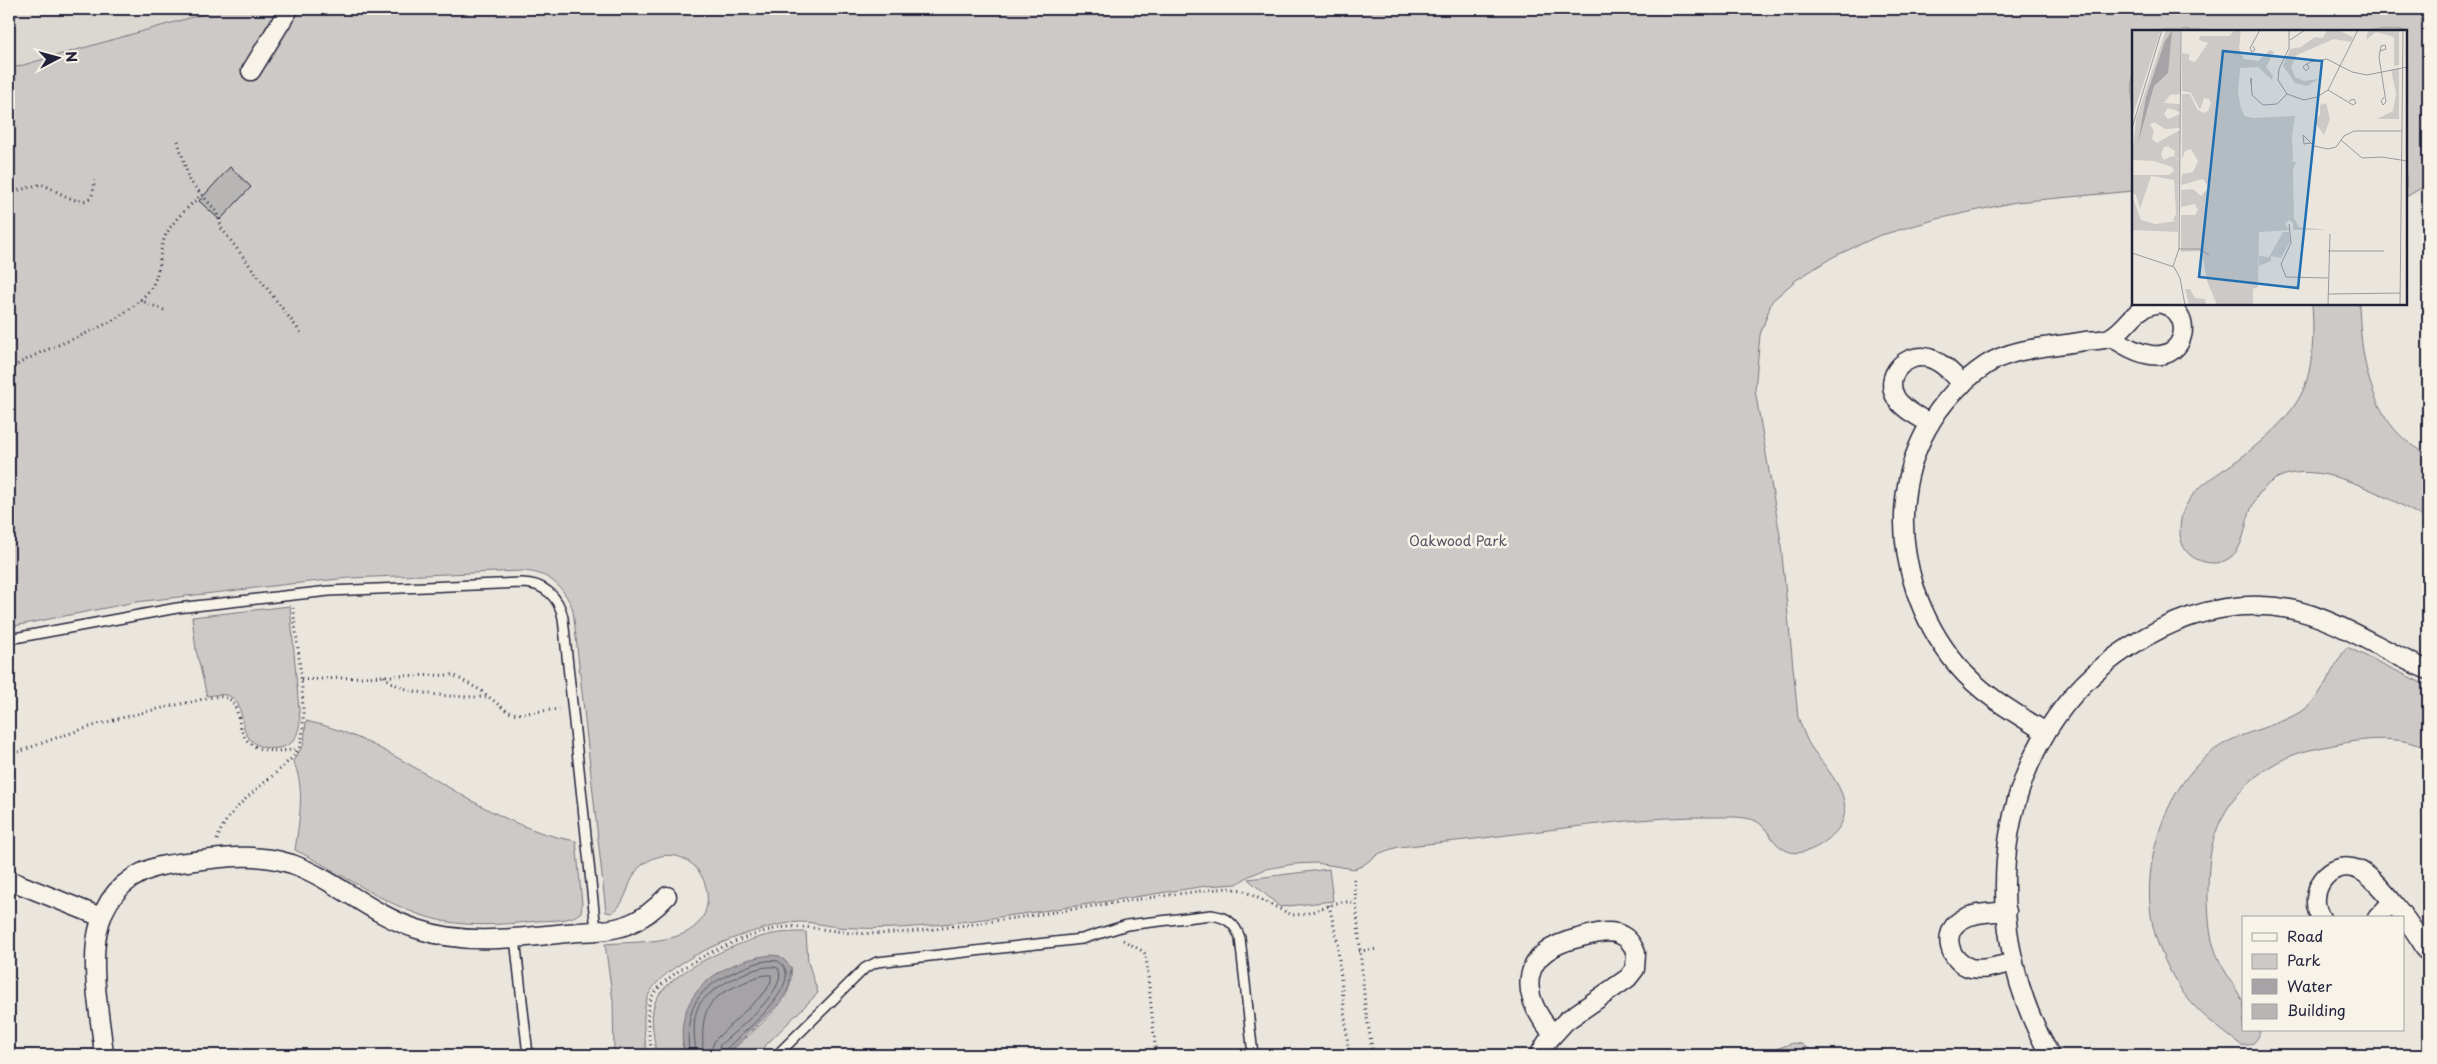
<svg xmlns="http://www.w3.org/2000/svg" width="2437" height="1064" font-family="'Playpen Sans',sans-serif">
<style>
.built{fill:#dbd8d2}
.green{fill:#cdc9c6;stroke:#787680}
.water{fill:#a6a3a6;stroke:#716f7b}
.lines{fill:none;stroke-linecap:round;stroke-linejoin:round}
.shore{stroke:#575666;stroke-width:1}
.building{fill:#b8b6b5;stroke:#22223b}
.lane-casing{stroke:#22223b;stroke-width:12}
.street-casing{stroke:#22223b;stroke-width:21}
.path{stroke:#22223b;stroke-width:3;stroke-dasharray:1 4;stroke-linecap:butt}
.lane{stroke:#f7f3e8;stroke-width:9}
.street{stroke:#f7f3e8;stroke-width:18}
.labels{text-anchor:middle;stroke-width:5;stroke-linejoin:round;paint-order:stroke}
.park-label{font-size:14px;fill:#555465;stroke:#f7f3e8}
.inset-road{fill:none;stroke:#9a989d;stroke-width:1}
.view{fill:#1f6fb2;fill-opacity:0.15;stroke:#1f6fb2;stroke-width:2.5}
.inset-edge{fill:none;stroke:#22223b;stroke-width:2.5}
</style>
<rect width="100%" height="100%" fill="#eae6de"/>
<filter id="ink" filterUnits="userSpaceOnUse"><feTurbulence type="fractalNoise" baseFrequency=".02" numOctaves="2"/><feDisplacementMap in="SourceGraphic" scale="10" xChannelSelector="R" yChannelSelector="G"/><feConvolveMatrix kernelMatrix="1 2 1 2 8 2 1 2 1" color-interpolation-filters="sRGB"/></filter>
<g filter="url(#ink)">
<path class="built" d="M 9,9 L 236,9 L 9,73 Z"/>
<path class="green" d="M 221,9 L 2428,9 L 2428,184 L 2406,197 L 2406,31 L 2133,31 L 2133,191 L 2016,202 L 1937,219 L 1878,236 L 1833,257 L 1796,280 L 1772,301 L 1760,335 L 1755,390 L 1780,535 L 1798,717 C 1801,725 1804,734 1808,742 C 1821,765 1858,796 1840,826 C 1830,842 1800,862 1782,848 C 1771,841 1768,828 1756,821 C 1745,816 1727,817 1715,817 C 1645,816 1577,827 1507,835 C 1471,840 1435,843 1398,847 L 1380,853 L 1362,866 L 1354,869 L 1316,863 L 1294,864 L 1266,869 L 1249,876 L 1237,884 L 1206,886 C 1113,900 1019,916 925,926 C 896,929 867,929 838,927 C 826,926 813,922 801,922 C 762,923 659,960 647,999 C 641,1017 645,1037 647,1055 L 614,1055 L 613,1001 L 605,944 C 628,942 665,943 685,933 C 732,911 698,834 648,861 C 626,872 631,900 612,913 L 606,912 L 573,610 C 564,586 548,572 522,571 L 349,578 L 290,584 L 136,602 L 9,627 L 9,69 Z
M 2312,304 L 2359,304 C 2361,362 2371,427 2428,455 L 2428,520 C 2384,495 2280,433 2251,509 C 2243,528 2245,555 2221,562 C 2211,565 2196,561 2189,554 C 2182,547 2180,539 2180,530 C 2180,491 2216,477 2243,456 C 2262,441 2286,421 2298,400 C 2314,375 2314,333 2312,304 Z
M 290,606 L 300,721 C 299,728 298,734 294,740 C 284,752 259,751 249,738 C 240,727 244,709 234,699 C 226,692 216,695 207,696 L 196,650 L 192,617 Z
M 2347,647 L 2428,686 L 2428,749 C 2392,731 2347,742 2310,750 C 2265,760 2224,797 2213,842 C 2208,862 2208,882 2208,902 C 2209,917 2209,933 2214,947 C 2220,967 2233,982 2242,1000 C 2246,1007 2243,1022 2243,1030 L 2260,1030 C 2259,1041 2251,1047 2241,1045 C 2218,1027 2194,1011 2178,985 C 2169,970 2160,952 2155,934 C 2138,875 2161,793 2209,754 C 2236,731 2275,729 2305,709 C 2321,698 2334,664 2347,647 Z
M 306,721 C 401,740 479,826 576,841 L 582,904 L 581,912 C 571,922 550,920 537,921 C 501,925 463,928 427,917 C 381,903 339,871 295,850 C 299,821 306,787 293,761 L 304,744 Z
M 1329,869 L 1333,901 L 1280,907 L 1248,879 Z
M 806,932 L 808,962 L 818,993 L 756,1055 L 726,1055 C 740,1044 776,1012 785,997 C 790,988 792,977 791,967 L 759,957 L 711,978 L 682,1044 L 685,1055 L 656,1055 C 655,1039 649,1018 655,1002 C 666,973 736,943 764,936 C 778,932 792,932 806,932 Z
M 1793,1043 L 1801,1044 L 1817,1055 L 1759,1055 Z"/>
<path class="water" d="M 772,955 L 780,956 L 791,967 L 789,987 L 780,1003 L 726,1055 L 685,1055 C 670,996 718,961 772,955 Z"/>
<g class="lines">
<path class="shore" d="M 689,1055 C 685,1007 695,988 741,969 C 754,964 765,959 778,961 C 810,981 739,1036 725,1050 L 723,1055
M 696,1055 C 695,1039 691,1021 699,1005 C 709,988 759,961 778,968 C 790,989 734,1032 720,1045 L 717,1055
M 703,1055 C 702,1017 701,1000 741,984 C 750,980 761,974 771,975 L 771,981 L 766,991 L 715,1040 L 709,1055"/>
</g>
<path class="building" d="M 230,167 L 251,187 L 220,220 L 199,201 Z"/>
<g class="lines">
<defs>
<path id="lane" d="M 9,639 L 177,608 L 329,591 L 522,583 C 543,583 559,596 563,618 L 596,930
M 515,938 L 528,1055
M 777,1055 L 865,968 L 877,962 L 1082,939 L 1127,925 L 1211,915 C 1226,917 1235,923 1240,938 L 1253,1055"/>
<path id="street" d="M 251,71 L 289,9
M 2111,337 C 2123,344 2136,353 2151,355 C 2187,360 2195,312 2162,304
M 1930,424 C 1920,417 1903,410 1896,398 C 1883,376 1905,352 1929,358 C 1942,362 1953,374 1963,384
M 2044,731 C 2013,712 1981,694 1957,665 C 1882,574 1882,435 1986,365 C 2013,347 2053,347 2085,341 C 2092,340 2104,341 2111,337 C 2128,328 2135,306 2156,304
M 9,880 L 101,917
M 2007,911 C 1991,913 1974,912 1961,920 C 1940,933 1950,963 1971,968 C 1985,971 2001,965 2014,962
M 2321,918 C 2305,893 2329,857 2359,870 C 2379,879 2417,933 2428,953
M 2377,918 L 2392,902
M 104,1055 C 98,990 71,897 153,868 C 166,864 181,863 194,861 C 228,857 259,853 292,864 C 336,880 372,915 417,929 C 467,946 516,938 567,933 C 587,931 609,932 627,925 C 643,919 656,908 667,896
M 1539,1055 L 1547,1042 L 1566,1021 L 1628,978 L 1635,969 L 1636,953 C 1632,943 1627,936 1616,933 C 1604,930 1590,935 1578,938 C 1520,952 1517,992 1553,1034
M 2050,1055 C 1973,920 1992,736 2129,647 C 2169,621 2214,604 2262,606 C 2324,607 2372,647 2428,670"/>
</defs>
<use href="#lane" class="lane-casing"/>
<use href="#street" class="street-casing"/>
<path class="path" d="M 178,141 L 189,180 L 217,212 L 222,229 L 301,333
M 9,193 L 41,184 C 58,190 96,221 94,180
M 140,300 L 166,311
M 9,370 C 53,340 111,334 148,292 C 161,277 158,256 164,239 C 171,221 188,208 201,195
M 384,676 C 402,697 461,697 489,697
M 301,680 L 384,676 L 453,675 L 480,690 L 508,712 L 518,714 L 559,709
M 9,756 C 66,732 129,714 191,702 C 201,700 214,695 224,697 C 253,704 217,762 299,749
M 217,840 C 226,810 256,791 279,770 C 286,763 295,757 299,748 C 310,727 296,635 293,608
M 1354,879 L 1365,1005 L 1373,1055
M 1329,905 L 1337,940 L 1349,1055
M 1123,940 L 1144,952 L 1146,956 L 1156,1055
M 1359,951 L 1378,949
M 652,1055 C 650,1037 644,1016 651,999 C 665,967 755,929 788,927 C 810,926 831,931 852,933 C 883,935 913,932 943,928 C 1038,916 1132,898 1228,888 L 1242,890 L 1292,915 L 1306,914 L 1340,902 L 1356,902"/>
<use href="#lane" class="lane"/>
<use href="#street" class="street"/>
</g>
</g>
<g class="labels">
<g class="park-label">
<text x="1458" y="546">Oakwood Park</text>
</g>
</g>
<g transform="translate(2132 30)">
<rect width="275" height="275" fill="#eae6de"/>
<path d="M 0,0 L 29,0 L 0,88 ZM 34,0 L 48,0 L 48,64 L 38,65 L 32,73 L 48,74 L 48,82 L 36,78 L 32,84 L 36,89 L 48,84 L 48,98 L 33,99 L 22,92 L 18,95 L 22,101 L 20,109 L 25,113 L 48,100 L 47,129 L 42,127 L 43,121 L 36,116 L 32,117 L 29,125 L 32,130 L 40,126 L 47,130 L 46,202 L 0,200 L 0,165 L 9,190 L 23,194 L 44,191 L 41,190 L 44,184 L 42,150 L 19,146 L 8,179 L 4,165 L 0,163 L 0,145 L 37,145 L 42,141 L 40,137 L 22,131 L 0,130 L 4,89 ZM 103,0 L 109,0 L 107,18 L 112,29 L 126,31 L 138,20 L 142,22 L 134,37 L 141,46 L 140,50 L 126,37 L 108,38 L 106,62 L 109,79 L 113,86 L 121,88 L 163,86 L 160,106 L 161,132 L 164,132 L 161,140 L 162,188 L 167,197 L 195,200 L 161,200 L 161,193 L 157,190 L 153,194 L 158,200 L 127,202 L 126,257 L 121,259 L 121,275 L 85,275 L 75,251 L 70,221 L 49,222 L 49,185 L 63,185 L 66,180 L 63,174 L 49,177 L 49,160 L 61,159 L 69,166 L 77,157 L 71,149 L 49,155 L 50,144 L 61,142 L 66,131 L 59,119 L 53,121 L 50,129 L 50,64 L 58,64 L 65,79 L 71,83 L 76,81 L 79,73 L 77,69 L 72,68 L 68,80 L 59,63 L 50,61 L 50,23 L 57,24 L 57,30 L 63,32 L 76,13 L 67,10 L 68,6 L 97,6 ZM 195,0 L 206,0 L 221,7 L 219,12 L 202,9 L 165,25 L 159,37 L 163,47 L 172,51 L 187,49 L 175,56 L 163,53 L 151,36 L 158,19 L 169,17 L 183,7 L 191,8 ZM 236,0 L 267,0 L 267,35 L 262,36 L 262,7 L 244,2 L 234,10 ZM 267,38 L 267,89 L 245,89 L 261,81 L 264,63 L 259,40 ZM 194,73 L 198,89 L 192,105 L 182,91 L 188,85 L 188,75 ZM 151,202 L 157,202 L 158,212 L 149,228 L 139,226 L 139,231 L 127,236 L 127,226 L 137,227 ZM 53,259 L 58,259 L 63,268 L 73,269 L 74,274 L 57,274 Z" fill="#cdc9c6"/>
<path d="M 40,1 L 36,43 L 22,56 L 6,113 L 14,67 L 33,11 Z" fill="#a6a3a6"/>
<path class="inset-road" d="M 157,0 L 157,18 L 147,39 L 146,50 L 155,64 L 172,70 L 185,67 L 196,60 L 226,0M 158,10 L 173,0M 121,16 L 123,20 L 120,22 L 118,18 L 128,0M 248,21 L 254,19 L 253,15 L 249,16 L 248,21 L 247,27 L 254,72 L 251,75 L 249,71 L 252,67M 175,34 L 177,38 L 174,41 L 171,37 L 173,35 L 175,34 L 178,32 L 195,29 L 220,42 L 235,45 L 275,37M 119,54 L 119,48 L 120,65 L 131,75 L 145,74 L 155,64M 196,60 L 221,75 L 224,73 L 222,69 L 217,71M 0,98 L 30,0M 209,110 L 230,128 L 250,127 L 275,131M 179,113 L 172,114 L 171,105 L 182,116 L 196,119 L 204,117 L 212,106 L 222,101 L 270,101M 47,219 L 68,219 L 77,225M 196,221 L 252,221M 0,223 L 42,237 L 48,248 L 53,275M 41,236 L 47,219 L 49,0M 154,247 L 149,234 L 159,213 L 157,194M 154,247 L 196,248M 196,264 L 269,263M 196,275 L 198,204M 268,275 L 271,0"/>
<path class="view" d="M 91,21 L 190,31 L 166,258 L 67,247 Z"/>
<rect width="275" height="275" class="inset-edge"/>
</g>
<rect width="2437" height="1064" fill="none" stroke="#f7f3e8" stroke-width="30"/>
<rect x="15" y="15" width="2407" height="1034" fill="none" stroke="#22223b" stroke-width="2" filter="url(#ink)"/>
<rect x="2242" y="916" width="162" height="115" fill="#f7f3e8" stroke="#a29fa3"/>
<rect x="2252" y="933" width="25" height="8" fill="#f7f3e8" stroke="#a29fa3"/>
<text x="2287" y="942" font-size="15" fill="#22223b">Road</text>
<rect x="2252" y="954" width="25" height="15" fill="#cdc9c6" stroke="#a29fa3"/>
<text x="2287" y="966" font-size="15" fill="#22223b">Park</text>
<rect x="2252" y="979" width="25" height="15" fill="#a6a3a6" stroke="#a29fa3"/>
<text x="2287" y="992" font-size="15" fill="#22223b">Water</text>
<rect x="2252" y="1004" width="25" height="15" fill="#b8b6b5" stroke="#a29fa3"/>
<text x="2287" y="1016" font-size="15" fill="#22223b">Building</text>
<g transform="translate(58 58) rotate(84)" stroke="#f7f3e8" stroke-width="4" paint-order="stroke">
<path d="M0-4L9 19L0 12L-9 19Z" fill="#22223b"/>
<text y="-8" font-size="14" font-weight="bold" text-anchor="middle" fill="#22223b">N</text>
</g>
</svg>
